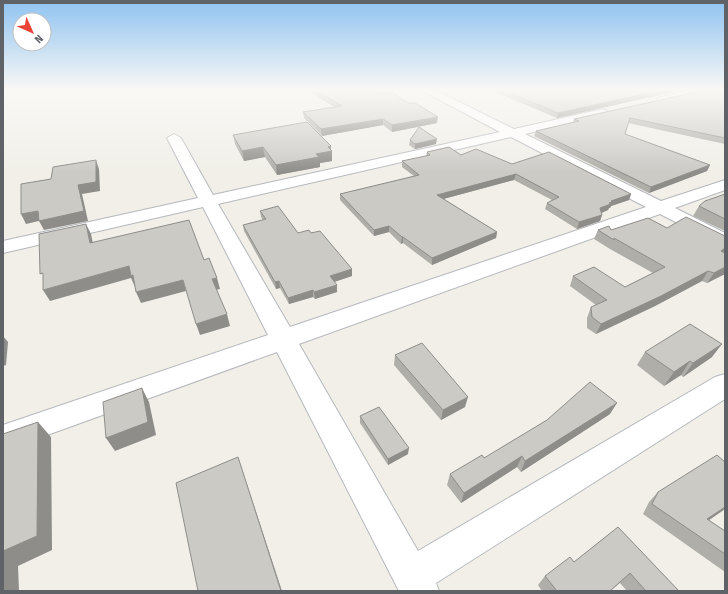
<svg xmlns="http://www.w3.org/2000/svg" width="728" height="594" font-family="'Fira Sans Condensed',sans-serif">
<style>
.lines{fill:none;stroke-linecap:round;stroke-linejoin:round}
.minor-casing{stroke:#b5b8bc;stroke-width:2}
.minor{fill:#fff;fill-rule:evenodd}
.wall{fill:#afaea9}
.shaded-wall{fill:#8f8d8a}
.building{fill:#cccac5;stroke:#8f8d8a}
</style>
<rect width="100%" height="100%" fill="#f1efe8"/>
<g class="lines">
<defs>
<path id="minor" d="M 421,90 L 435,90 L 514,129 L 603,109 L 607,111 L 609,113 L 607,115 L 525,134 L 661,201 L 725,180 L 725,190 L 675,208 L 725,233 L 725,246 L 718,244 L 660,214 L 299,344 L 418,551 L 715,377 L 725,374 L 725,399 L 436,583 L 439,591 L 399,591 L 277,352 L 3,451 L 3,425 L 268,335 L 203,207 L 3,253 L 3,241 L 198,198 L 167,138 L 174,134 L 181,138 L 213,195 L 500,132 ZM 511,137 L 646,207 L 290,327 L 218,204 Z
M 690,90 L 710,90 L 709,92 L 662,103 L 657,100 L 658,98 Z"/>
</defs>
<use href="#minor" class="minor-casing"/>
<use href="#minor" class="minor"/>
</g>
<path class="wall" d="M 307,90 L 374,90 L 380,94 L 437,123 L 392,132 L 383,125 L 322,136 L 304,118 L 303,112 L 334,107 Z
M 495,90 L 681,90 L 557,118 L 495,92 Z
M 725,90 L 725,144 L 628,123 L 625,134 L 710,165 L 707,171 L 649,193 L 534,136 L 536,131 L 573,123 L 574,119 Z
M 233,135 L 331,150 L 332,161 L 320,163 L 320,167 L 277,175 L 265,157 L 244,161 L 235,144 Z
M 410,140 L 436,144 L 415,149 L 409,145 Z
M 427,152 L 461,155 L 512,164 L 631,194 L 629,200 L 611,206 L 610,208 L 609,208 L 608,210 L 602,213 L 602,215 L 600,221 L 577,229 L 545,209 L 547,203 L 552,200 L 514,180 L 443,199 L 497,232 L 496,238 L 432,265 L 403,243 L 401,244 L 389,232 L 374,236 L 340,200 L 340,194 L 414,176 L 402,167 L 402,161 L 426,156 Z
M 725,194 L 725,231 L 693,216 L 699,206 Z
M 260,211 L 298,233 L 311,233 L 352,269 L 352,276 L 334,282 L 337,285 L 337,292 L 315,299 L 313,297 L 289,304 L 280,288 L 276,289 L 244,231 L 243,225 L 263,220 L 261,217 Z
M 667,228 L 725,236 L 725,274 L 707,283 L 702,281 L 655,306 L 596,334 L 587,328 L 587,318 L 591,307 L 596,305 L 570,286 L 573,276 L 625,287 L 653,273 L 610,249 L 594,239 L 598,230 Z
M 645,352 L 712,357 L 683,377 L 681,375 L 664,386 L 637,365 Z
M 395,355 L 465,407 L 441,420 L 394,365 Z
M 610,414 L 521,472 L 517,467 L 461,503 L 447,485 L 450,474 L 484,458 Z
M 360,416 L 408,454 L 388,465 L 360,423 Z
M 658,492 L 725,509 L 709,520 L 725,531 L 725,572 L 643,514 L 649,502 Z
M 618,527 L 679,591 L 627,591 L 620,583 L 610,591 L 542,591 L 538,585 L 545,576 L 574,562 Z"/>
<path class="shaded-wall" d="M 662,90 L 681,90 L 557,118 L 558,113 Z
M 438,117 L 437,123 L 392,132 L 392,125 Z
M 383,119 L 383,125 L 322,136 L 321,129 Z
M 437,139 L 436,144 L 415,149 L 415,144 Z
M 331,146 L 331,151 L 332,151 L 332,161 L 320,163 L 320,167 L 277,175 L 276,165 Z
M 263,147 L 265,157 L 244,161 L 242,151 Z
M 96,160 L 99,169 L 100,191 L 82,194 L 88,221 L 44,230 L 39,221 L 78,185 Z
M 710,165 L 707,171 L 649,193 L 651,187 Z
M 516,174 L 514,180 L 436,201 L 437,195 Z
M 631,194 L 629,200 L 611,206 L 610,208 L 609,208 L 608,210 L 598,214 L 600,208 L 611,201 Z
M 38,211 L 43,220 L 26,224 L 21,214 Z
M 602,215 L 600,221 L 577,229 L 579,222 Z
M 86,224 L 91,234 L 95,254 L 90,243 Z
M 389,226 L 389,232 L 374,236 L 374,230 Z
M 497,232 L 496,238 L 432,265 L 432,258 Z
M 402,237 L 403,237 L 403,243 L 401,244 Z
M 725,248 L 725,254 L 721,251 Z
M 129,266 L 138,286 L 135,287 L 131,278 L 50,301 L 43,290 Z
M 725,267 L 725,274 L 707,283 L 714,273 Z
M 352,269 L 352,276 L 331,283 L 330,276 Z
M 708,271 L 702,281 L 655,306 L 596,334 L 601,324 Z
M 217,278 L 220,289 L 215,290 L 212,279 Z
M 183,280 L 186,291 L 141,303 L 136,292 Z
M 279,281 L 280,288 L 276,289 L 275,282 Z
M 337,285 L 337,292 L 315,299 L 314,292 Z
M 313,290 L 313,297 L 289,304 L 288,298 Z
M 227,314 L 230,326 L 200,335 L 196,324 Z
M 3,336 L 8,342 L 6,365 L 3,366 Z
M 722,344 L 712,357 L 683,377 L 693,363 Z
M 690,361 L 681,375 L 664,386 L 674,372 Z
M 142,388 L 149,402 L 156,435 L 115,451 L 106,438 Z
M 468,397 L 465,407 L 441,420 L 443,410 Z
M 617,403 L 610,414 L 521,472 L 525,461 Z
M 38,422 L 51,437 L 52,550 L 18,566 L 19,591 L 3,591 L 3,551 Z
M 409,448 L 408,454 L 388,465 L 388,459 Z
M 522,456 L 517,467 L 461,503 L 464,493 Z
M 238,457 L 244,475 L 282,591 L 281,591 Z
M 725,507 L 725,509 L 696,529 L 707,519 Z"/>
<path class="building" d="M 316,90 L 374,90 L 380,94 L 391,92 L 408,103 L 415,103 L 438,117 L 392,125 L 383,119 L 321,129 L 303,112 L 342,106 Z
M 503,90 L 662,90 L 558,113 Z
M 706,90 L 725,90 L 725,138 L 630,118 L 625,134 L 710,165 L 651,187 L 536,131 L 579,121 L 574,119 Z
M 307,122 L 331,146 L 328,147 L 332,151 L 316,154 L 319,157 L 276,165 L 263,147 L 242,151 L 233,135 Z
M 419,127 L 437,139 L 415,144 L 410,140 Z
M 449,147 L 461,155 L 476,149 L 512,164 L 549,152 L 631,194 L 611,201 L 613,202 L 609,203 L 611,204 L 600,208 L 602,215 L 579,222 L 547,203 L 559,197 L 516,174 L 437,195 L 497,232 L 432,258 L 403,237 L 402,237 L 389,226 L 374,230 L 340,194 L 419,175 L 402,161 L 430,155 L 427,152 Z
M 96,160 L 96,182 L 78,185 L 84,211 L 39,221 L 38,211 L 21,214 L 21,184 L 51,179 L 53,167 Z
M 725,194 L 725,219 L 699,206 L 705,201 Z
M 278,206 L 298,233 L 309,230 L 311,233 L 320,231 L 352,269 L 330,276 L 337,285 L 314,292 L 313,290 L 288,298 L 279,281 L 275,282 L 243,225 L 266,219 L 260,211 Z
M 686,217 L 725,236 L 725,248 L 721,251 L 725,253 L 725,267 L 714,273 L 708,271 L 661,296 L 601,324 L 592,317 L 591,307 L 607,300 L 573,276 L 594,267 L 625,287 L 665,267 L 614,238 L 614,240 L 598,230 L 609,226 L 611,230 L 648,218 L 667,228 Z
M 189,220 L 204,260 L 209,258 L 217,278 L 212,279 L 227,314 L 196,324 L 183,280 L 136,292 L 133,275 L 131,276 L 129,266 L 43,290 L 43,273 L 40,274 L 39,234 L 86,224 L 90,243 Z
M 690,324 L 722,344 L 693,363 L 690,361 L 674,372 L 645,352 Z
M 422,343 L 468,397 L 443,410 L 395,355 Z
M 590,382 L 617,403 L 525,461 L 522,456 L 464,493 L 450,474 L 482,455 L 484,458 L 547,420 Z
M 142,388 L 148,422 L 106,438 L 103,402 Z
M 379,407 L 409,448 L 388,459 L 360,416 Z
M 38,422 L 37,536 L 3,551 L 3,434 Z
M 717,455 L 725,462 L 725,507 L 707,519 L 725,531 L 725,554 L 652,504 L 658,492 Z
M 238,457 L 281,591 L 198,591 L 176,483 Z
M 618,527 L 679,591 L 646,591 L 630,573 L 610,591 L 557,591 L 545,576 L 570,557 L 574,562 Z"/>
<linearGradient id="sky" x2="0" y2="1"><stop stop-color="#8fc3f1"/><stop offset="0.52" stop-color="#f9f8f5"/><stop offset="1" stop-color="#f9f8f5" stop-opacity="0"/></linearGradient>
<rect width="728" height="173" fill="url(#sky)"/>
<rect width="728" height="594" fill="none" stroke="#5f6368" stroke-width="8"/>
<g transform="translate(32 32) rotate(135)"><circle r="19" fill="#ffffff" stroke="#bfc1c3"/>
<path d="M0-3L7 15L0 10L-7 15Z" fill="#ea4335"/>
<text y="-6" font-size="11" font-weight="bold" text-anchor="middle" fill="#5f6368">N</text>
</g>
</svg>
